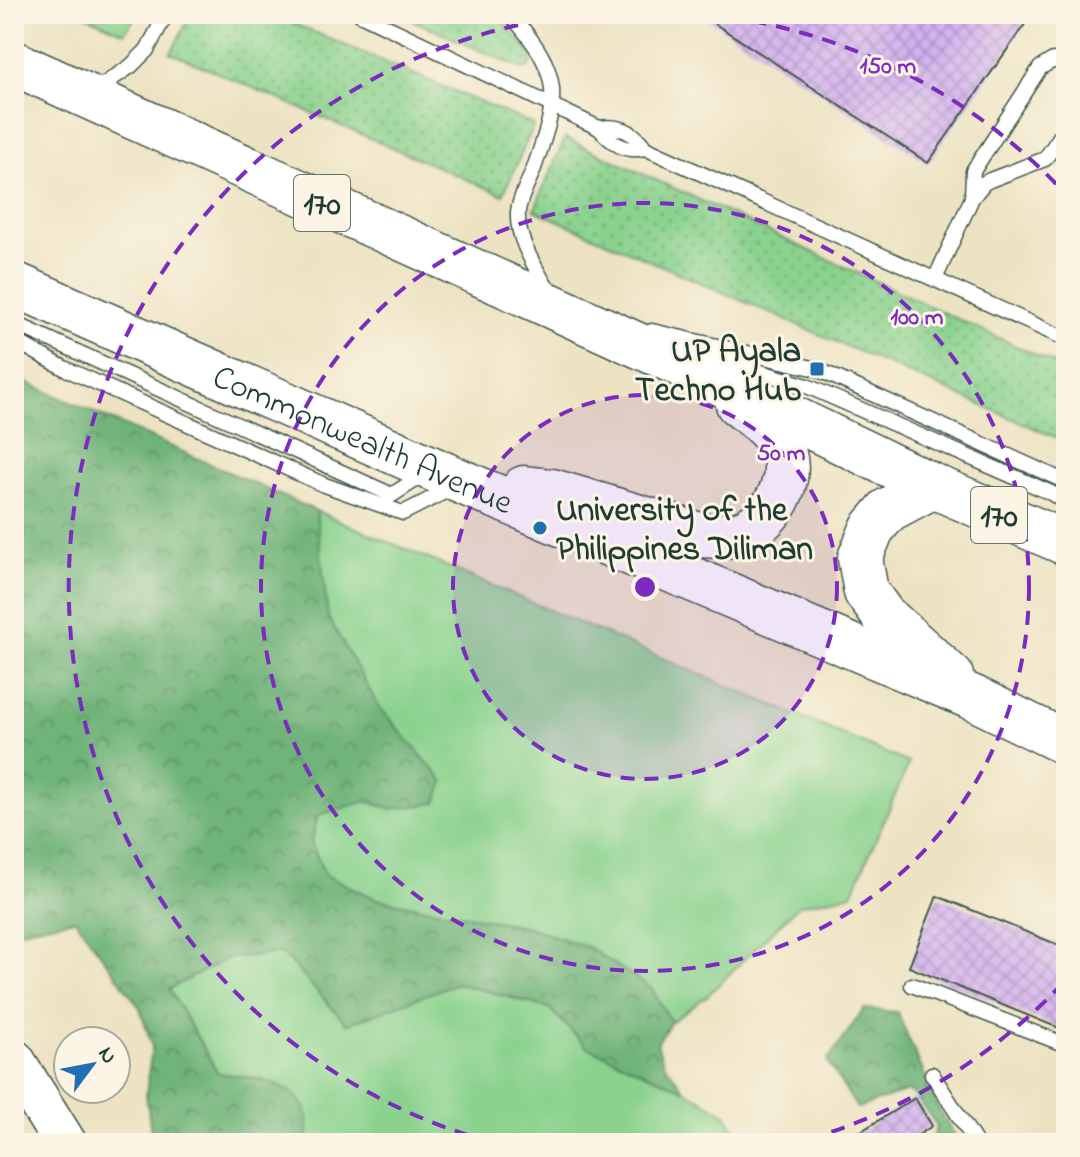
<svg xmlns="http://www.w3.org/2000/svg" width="1080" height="1157" font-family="'Indie Flower',sans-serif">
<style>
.grass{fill:#8ad28e;stroke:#548861;stroke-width:2}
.forest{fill:url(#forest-crowns);stroke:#477856;stroke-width:2}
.garden{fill:url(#garden-dots);stroke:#548861;stroke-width:2}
.building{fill:url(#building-cross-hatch)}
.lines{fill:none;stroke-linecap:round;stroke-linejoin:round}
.lane-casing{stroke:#3e5649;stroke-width:17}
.secondary-casing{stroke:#3e5649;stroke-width:45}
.primary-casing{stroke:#3e5649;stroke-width:47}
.lane{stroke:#fff;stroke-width:14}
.secondary{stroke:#fff;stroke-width:42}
.primary{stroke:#fff;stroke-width:44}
.ring{fill:none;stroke:#7b2cbf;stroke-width:4;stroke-dasharray:14 10}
.poi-dot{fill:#1f6fb2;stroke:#fcf5e5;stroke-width:3}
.labels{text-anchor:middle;stroke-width:6;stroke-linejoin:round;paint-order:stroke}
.shield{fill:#fcf5e5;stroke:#617469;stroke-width:2}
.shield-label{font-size:32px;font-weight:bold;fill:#1f3d34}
.poi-label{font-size:34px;font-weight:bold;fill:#1f3d34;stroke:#fcf5e5;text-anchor:end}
.street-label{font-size:34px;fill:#1f3d34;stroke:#fcf5e5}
.centre{fill:#7b2cbf;stroke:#fcf5e5;stroke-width:4}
.ring-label{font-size:24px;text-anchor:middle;font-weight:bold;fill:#7b2cbf;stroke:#fcf5e5;stroke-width:6;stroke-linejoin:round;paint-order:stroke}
</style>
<defs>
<pattern id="forest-crowns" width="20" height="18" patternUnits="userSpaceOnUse" patternTransform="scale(2)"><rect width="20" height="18" fill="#6fb479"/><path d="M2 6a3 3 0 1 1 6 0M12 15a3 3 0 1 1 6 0" fill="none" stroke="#5b9464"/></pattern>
<pattern id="garden-dots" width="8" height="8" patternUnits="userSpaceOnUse" patternTransform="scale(2)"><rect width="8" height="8" fill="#8ad28e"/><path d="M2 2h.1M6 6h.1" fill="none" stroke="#70ac75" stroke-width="1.8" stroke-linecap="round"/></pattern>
<pattern id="building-cross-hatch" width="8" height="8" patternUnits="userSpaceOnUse" patternTransform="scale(2)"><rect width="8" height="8" fill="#d1aef0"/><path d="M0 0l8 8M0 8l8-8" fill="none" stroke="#a98fc3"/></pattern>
</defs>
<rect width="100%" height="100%" fill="#fcf5e5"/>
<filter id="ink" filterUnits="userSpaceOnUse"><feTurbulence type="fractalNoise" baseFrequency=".0125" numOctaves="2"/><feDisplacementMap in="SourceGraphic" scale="16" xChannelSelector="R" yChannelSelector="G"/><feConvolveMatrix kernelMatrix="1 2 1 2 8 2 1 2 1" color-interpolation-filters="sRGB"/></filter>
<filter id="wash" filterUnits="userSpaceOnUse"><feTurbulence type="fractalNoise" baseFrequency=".006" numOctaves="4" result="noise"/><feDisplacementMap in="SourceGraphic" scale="32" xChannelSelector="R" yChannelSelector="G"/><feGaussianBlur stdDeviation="1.8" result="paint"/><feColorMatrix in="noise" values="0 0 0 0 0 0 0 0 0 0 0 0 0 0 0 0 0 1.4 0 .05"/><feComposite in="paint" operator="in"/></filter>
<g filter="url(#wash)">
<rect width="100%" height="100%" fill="#ede3c3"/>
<path class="grass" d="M 82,14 L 138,14 L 124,33 Z
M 316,511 L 909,763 L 852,894 L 799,905 L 708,995 L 671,1022 L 652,989 L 589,948 L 528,927 L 376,899 L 325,875 L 311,843 L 318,815 L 366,801 L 392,809 L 444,782 L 379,707 L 327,616 Z
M 283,953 L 347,1024 L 456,983 L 549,1008 L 587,1047 L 686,1091 L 726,1114 L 744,1143 L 308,1143 L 306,1110 L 262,1079 L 218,1073 L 169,989 L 228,958 Z"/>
<path class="forest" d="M 14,377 L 316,511 L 328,617 L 379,707 L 444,782 L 436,803 L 392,809 L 366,801 L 318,815 L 311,843 L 325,875 L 376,899 L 528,927 L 589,948 L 652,989 L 671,1022 L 657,1043 L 663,1062 L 686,1091 L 587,1047 L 549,1008 L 457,983 L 347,1024 L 282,953 L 228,958 L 169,989 L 218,1073 C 244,1077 295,1080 306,1111 C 309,1120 307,1134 308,1143 L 159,1143 L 151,1132 L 146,1094 L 152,1046 L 140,1008 L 75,919 L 17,931 L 14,926 Z
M 864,1009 L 897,1012 L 942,1115 L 960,1143 L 931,1143 L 937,1126 L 915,1095 L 908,1091 L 857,1108 L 827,1061 Z"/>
<path class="garden" d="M 191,14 L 271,14 L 534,125 L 503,195 L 171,53 Z
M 399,14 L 496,14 L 529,51 L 532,62 L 529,67 L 522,69 Z
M 565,138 L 1066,369 L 1066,442 L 534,210 Z"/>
<g id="blocks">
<path class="building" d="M 700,14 L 1032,14 L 928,163 Z
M 937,896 L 1066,948 L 1066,1031 L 909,967 Z
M 915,1098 L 932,1126 L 906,1143 L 842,1143 Z"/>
</g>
</g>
<g filter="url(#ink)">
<use href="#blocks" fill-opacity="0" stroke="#3e5649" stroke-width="2"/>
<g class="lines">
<defs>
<path id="lane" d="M 360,14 L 599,128 C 612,143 625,153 645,148
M 510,14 C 565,76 559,97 533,171 C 528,183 519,199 518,212 C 516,240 537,269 549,292
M 1066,65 L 1053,60 L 1040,68 L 973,171 L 972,198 L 984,183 L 990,180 L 1045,159 L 1066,128
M 94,91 L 131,66 L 147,50 L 166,14
M 599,128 C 619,125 634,131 645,148 L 1066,339
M 935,279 L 972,198
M 14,318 L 16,324 L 392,495 L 426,473
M 652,331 L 817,369 L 1066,482
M 14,340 L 64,368 L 322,484 L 403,513 L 454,487
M 708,356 L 807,386 L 1051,493 L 1066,503
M 912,985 L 1066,1045
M 932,1074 L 976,1143"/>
<path id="secondary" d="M 14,1061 L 65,1143"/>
<g id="primary">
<path d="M 14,63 L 706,376 L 933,486 L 1066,543"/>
<path id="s1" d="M 14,284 L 462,482 L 976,699 L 1066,743"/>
<path d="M 933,486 L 888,510 L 872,529 L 860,558 L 866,592 L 883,615 L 951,676"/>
<path d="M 524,488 L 552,491 L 700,535 C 715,536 729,538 744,532 C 775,518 798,474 779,443 C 770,427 752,415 738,404"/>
</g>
</defs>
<use href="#lane" class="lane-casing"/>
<use href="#secondary" class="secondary-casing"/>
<use href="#primary" class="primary-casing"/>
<use href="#lane" class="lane"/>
<use href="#secondary" class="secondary"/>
<use href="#primary" class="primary"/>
</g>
</g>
<circle cx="645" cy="587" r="192" fill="#7b2cbf" fill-opacity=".12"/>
<g class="ring">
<circle cx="645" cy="587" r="192"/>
<circle cx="645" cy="587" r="384"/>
<path d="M1063 983A576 576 0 0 1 799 1142M491 1142A576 576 0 0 1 585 14M705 14A576 576 0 0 1 1063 191"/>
</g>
<g class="poi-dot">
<rect x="809" y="361" width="16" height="16" rx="4"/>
<circle cx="540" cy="528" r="8"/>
</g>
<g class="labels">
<g class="shield">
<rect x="294" y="175" width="56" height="56" rx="6"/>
<rect x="971" y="487" width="56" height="56" rx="6"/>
</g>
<g class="shield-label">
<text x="322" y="214">170</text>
<text x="999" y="526">170</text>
</g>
<g class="poi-label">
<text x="801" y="361">UP Ayala<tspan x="801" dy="39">Techno Hub</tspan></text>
<text x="556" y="520" text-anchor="start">University of the<tspan x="556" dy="39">Philippines Diliman</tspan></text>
</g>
<g class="street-label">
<text dy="12" stroke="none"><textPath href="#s1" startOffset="382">Commonwealth Avenue</textPath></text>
</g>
</g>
<circle cx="645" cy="587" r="12" class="centre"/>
<g class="ring-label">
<text x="888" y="73">150 m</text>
<text x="917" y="324">100 m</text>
<text x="781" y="460">50 m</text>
</g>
<rect width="1080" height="1157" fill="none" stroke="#fcf5e5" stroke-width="48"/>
<g transform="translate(92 1065) rotate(58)"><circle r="38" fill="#fcf5e5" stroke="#a4ab9e" stroke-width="2"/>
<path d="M0-6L14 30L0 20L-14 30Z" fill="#1f6fb2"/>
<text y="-12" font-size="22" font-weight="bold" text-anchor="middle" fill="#1f3d34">N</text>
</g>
</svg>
